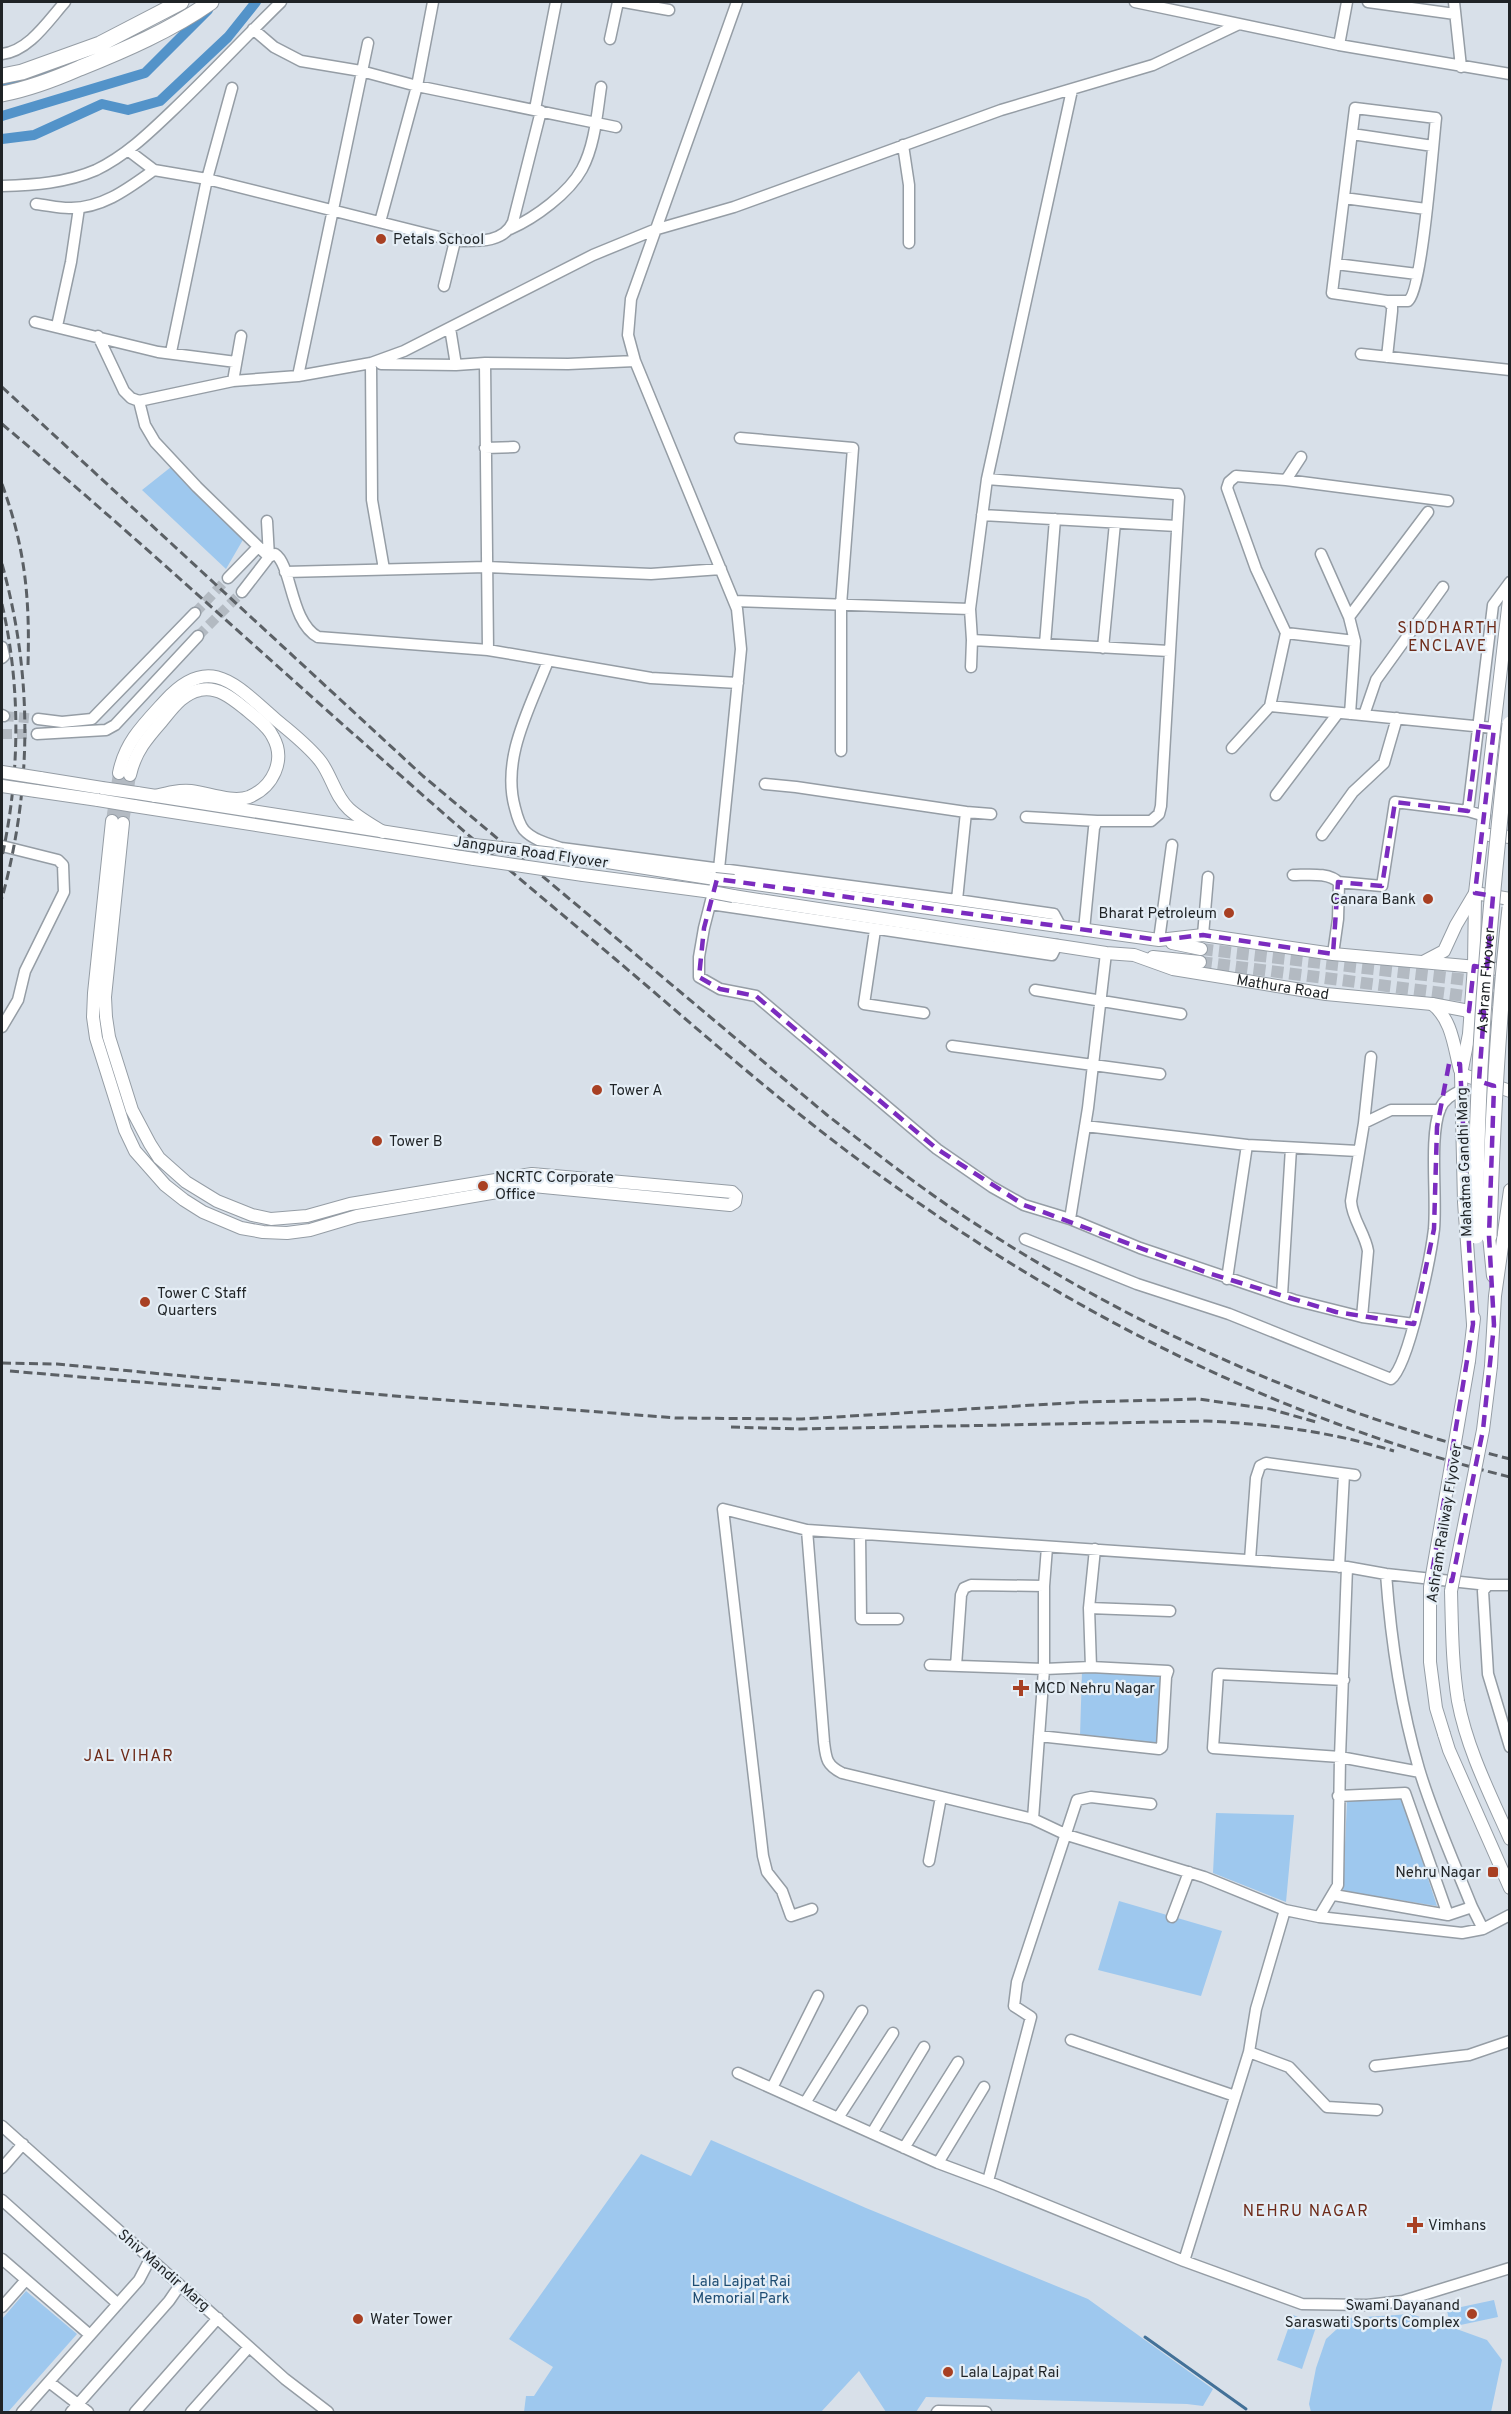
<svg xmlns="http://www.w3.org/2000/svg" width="1511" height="2414" font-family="Overpass,sans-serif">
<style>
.park{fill:#9ec8ee}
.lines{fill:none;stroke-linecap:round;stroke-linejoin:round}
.stream{stroke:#437198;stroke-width:3}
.canal{stroke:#5393c9;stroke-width:10}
.minor-tunnel{stroke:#b3bac2;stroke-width:10;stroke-dasharray:10 5;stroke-linecap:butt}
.major-tunnel{stroke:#b3bac2;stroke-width:12;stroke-dasharray:12 6;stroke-linecap:butt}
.minor-casing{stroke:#959da5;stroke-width:13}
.major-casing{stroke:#959da5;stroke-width:14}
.highway-casing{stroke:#959da5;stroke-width:17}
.minor{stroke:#fff;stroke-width:10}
.major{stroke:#fff;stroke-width:12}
.highway{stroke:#fff;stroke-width:15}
.rail{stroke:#5b6065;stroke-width:3;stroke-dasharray:9 4.5;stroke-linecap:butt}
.major-bridge-casing{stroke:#959da5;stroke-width:14;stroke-linecap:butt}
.highway-bridge-casing{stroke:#959da5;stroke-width:17;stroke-linecap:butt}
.major-bridge{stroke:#fff;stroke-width:12}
.highway-bridge{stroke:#fff;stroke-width:15}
.marked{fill:none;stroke:#7b2cbf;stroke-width:4.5;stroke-dasharray:12 8;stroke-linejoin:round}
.poi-dot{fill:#a84023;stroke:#e5eef6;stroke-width:2}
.labels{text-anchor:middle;stroke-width:4.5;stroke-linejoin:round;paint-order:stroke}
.poi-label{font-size:15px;fill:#1f2326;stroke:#e5eef6;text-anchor:start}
.street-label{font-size:15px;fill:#1f2326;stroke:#e5eef6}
.park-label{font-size:15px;fill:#1e4d73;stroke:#e5eef6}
.neighbourhood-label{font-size:16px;letter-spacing:1.5px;fill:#6e2b19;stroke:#e5eef6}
</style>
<rect width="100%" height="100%" fill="#d8e0e9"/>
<path class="park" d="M 171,467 L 244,538 L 226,569 L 142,490 Z
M 1082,1671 L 1164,1671 L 1161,1745 L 1080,1736 Z
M 1402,1799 L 1437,1906 L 1343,1891 L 1347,1801 Z
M 1216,1813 L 1294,1815 L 1286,1902 L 1213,1873 Z
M 1119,1901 L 1222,1931 L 1201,1996 L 1098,1970 Z
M 711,2140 L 866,2208 L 1088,2299 L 1213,2389 L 1203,2406 L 1187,2404 L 926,2397 L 916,2412 L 886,2412 L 859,2371 L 821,2412 L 524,2412 L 526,2396 L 534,2396 L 553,2367 L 509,2339 L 641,2154 L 691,2176 Z
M 26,2291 L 77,2334 L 8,2412 L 2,2412 L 2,2319 Z
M 1494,2300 L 1498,2317 L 1451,2327 L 1487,2340 L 1502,2360 L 1491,2412 L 1311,2412 L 1309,2404 L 1316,2368 L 1326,2339 L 1349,2318 L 1411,2314 L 1450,2327 L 1447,2310 Z
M 1293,2315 L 1317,2324 L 1302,2369 L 1277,2360 Z"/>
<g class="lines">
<path class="stream" d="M 1145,2337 L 1246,2409"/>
<path class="canal" d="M 2,86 L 38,77 L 61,63
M 2,116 L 145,73 L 208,10
M 2,139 L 34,135 L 102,104 L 128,110 L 160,101 L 228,37 L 256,2"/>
<path class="minor-tunnel" d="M 195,613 L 228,578
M 198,636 L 242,592
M 4,716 L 38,719
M 2,734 L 37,734"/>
<path class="major-tunnel" d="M 112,821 L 119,773
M 123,823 L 130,775
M 1201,949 L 1510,985
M 1200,962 L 1465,996 L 1510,999"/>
<defs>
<path id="minor" d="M 624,2 L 669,10
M 737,2 L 631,299 L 628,335 L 635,361 L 737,609 L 741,649 L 731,751 L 719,869 L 704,928 L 699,957 L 699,977 L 720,989 L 756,996 L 937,1149 L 992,1187 L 1024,1205 L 1070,1219 L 1140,1248 L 1294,1300 L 1362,1317 L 1414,1324
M 1135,2 L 1339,45 L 1510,74
M 1368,2 L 1455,14
M 1454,2 L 1461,67
M 253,29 L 274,47 L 301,61 L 361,71 L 417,86 L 616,127
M 610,39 L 618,2
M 1339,45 L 1347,2
M 2,54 C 29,51 48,21 65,2
M 535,109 L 556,2
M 1352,134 L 1433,146
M 903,145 L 909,185 L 909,243
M 129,151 L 154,170 L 207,179 L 455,241 C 475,241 503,244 513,222 L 541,111
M 2,186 C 34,185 66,183 96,170 C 125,156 148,134 171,112 C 209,76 244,38 281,2
M 1344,198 L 1426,209
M 36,204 C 47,205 58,208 69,208 C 102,209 129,188 154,170
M 380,222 L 417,86 L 433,2
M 510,229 C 535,218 569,193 582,169 C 595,145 597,113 601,87
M 1336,264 L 1417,274
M 444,286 L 455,241
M 35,322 L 158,352 L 236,362
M 57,326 L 71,262 L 79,208
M 450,328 L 456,365 L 485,363 L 488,650
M 98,336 L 124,391 L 131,398 L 139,401 L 233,381 L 298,376 L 371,363 L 404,351 L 593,255 L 654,230 L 734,207 L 1001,110 L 1153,65 L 1237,25
M 171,352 L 207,179 L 232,88
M 1361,354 L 1510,370
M 1387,357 L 1392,311 L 1392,306 L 1387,301 L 1332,293 L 1355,108 L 1436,118 C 1433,144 1422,292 1408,301 L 1387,301
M 371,363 L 372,500 L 384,569
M 485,363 L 568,364 L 635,361
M 381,364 L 456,365
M 298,376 L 368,43
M 233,381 L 241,336
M 139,401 L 145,425 L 155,442 L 197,487 L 269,557 L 242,592
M 740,438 L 853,448 L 841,605 L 841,751
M 485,448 L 514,447
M 987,479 L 1174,494 L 1178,494 L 1179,497 L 1161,806 L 1159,814 L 1151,821 L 1097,821 L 1094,828 L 1084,930
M 1286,480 L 1301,457
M 982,515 L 1177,526
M 267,521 L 269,557 L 275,554 C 292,565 290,622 318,637 L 488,650 L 651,678 L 738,683
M 1321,554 L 1349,617 L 1355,641 L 1350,714
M 285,572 L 487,567 L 651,574 L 721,569
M 228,578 L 258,547
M 734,601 L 970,609
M 1349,617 L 1428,512
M 972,640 L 1169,651
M 1355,641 L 1286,633 L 1256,569 L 1227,488 L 1229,482 L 1236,476 L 1286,480 L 1448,501
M 1045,644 L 1055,519
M 2,647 L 4,656 L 2,658
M 1103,648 L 1115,523
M 548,661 C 530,708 501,758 515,808 C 517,816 519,824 524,830 C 533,840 549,844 561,848 L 957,900 L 1054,914 L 1061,927
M 971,667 L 972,640 L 970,609 L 987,479 L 1072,90
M 1270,706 L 1286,633
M 2,715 L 4,716
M 1364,715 L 1376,680 L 1443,587
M 38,719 L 62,722 L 92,719 L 195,613
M 37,734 L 106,730 L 115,725 L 198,636
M 1232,748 L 1270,706 L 1494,728
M 765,784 L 796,787 L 966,812 L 957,900
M 1276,795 L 1338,713
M 1468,811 L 1493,605 L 1510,582
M 966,812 L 991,814
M 1026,817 L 1097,821
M 1322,835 L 1353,792 L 1384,763 L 1397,718
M 2,846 L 58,860 L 63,865 L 64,892 L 25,971 L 18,1000 L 2,1027
M 1293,875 C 1307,875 1330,872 1339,883 L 1338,919 L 1333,954
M 1338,882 L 1382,886 L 1395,802 L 1468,811 L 1485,816
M 710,904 L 1052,955 L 1057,945
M 875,930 L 864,1004 L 924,1013
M 1203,935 L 1208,877
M 1159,940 L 1172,845
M 1035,990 L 1181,1014
M 952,1046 L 1160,1074
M 1364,1123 L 1391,1110 L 1440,1110
M 1085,1126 L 1247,1145 L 1358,1151
M 1070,1219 L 1088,1108 L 1106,953
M 1025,1239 L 1137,1284 L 1229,1314 L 1391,1379 C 1409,1366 1431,1254 1434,1229 C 1437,1196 1429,1137 1440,1109 C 1444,1099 1452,1095 1460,1091
M 1227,1279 L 1247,1145
M 1282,1295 L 1291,1148
M 1362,1317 L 1368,1251 C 1365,1233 1352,1219 1351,1201 L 1364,1123 L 1371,1057
M 807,1530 L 824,1742 C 826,1758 826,1765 842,1773 L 1033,1819 L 1067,1835 L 1204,1877 L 1285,1910 L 1319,1917 L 1462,1933 L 1483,1929 L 1510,1915
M 860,1534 L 861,1619 L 898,1619
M 1250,1560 L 1256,1478 L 1260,1466 L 1266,1463 L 1355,1475
M 1339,1567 L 1344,1474
M 1386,1574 C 1391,1642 1400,1704 1419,1769 C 1433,1816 1454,1862 1472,1907 L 1483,1929
M 1488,1585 L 1483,1591 L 1488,1674 L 1510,1747
M 1089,1608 L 1170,1611
M 930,1665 L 1044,1669 L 1091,1667 L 1168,1671 L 1166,1677 L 1162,1747 L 1159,1749 L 1039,1736
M 956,1666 L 961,1595 L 964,1588 L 971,1585 L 1044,1586
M 1091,1667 L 1089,1608 L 1095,1549
M 1420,1772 L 1340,1757 L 1347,1567 L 1386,1574 L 1488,1585 L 1510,1585
M 1338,1796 L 1405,1793 L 1448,1915
M 1033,1819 L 1044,1669 L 1044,1586 L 1047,1547
M 929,1861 L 941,1797
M 1334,1895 L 1448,1915 L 1472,1907
M 812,1909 L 791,1916 L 782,1891 L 767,1872 L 763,1856 L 723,1509 L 807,1530 L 1347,1567
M 1172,1917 L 1189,1872
M 1319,1917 L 1338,1885 L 1340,1757 L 1213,1748 L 1218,1674 L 1344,1680
M 1071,2040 L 1235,2096
M 1249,2052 L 1289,2067 L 1327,2107 L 1377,2110
M 1375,2066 L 1469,2055 L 1510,2041
M 738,2073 L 938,2163 L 997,2185 L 1184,2261 L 1302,2304 L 1367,2305 L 1403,2301 L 1510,2268
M 772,2088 L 818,1996
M 805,2103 L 862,2011
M 838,2118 L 893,2033
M 2,2126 L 285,2379 L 328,2412
M 872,2133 L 924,2047
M 904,2148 L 958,2062
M 938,2163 L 984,2087
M 2,2168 L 23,2144
M 988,2181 L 1031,2017 L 1014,2006 L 1017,1982 L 1077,1800 L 1091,1797 L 1151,1804
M 2,2200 L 118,2304
M 2,2259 L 90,2335
M 1184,2261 L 1249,2052 L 1256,2009 L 1285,1910
M 2,2307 L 25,2281
M 49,2382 L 88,2412
M 22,2412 L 139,2280 L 150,2259
M 71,2412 L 169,2301 L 180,2285
M 135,2412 L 218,2318
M 191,2412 L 249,2347
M 937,2412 L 938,2411 L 986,2412"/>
<g id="major">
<path d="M 119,773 C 125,742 144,724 165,701 C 209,652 236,685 274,718 C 290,732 308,745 321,762 C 332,777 335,796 349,809 C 359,818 371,825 383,832"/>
<path d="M 130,775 C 135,752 147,738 162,721 C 172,709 183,693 200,690 C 219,686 234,700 248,711 C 257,719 268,726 273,737 C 286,760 273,787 249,797 C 232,803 208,793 191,791 C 178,790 167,793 155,796"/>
<path d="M 40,778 L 102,788"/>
<path d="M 36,791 L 98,800"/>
<path d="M 137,793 L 457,843"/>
<path d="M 134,806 L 474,859"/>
<path d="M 112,821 L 94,993 L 93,1017 L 96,1038 L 125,1130 L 135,1151 L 165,1185 L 184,1200 L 203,1212 L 241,1228 L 263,1232 L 287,1233 L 310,1230 L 357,1216 L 533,1186 L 730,1205 L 735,1202 L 736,1196 L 732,1192 L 532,1174 L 350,1204 L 307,1216 L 271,1219 L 252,1215 L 217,1201 L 186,1182 L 159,1158 L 150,1144 L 132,1110 L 109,1037 L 106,1017 L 105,997 L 123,823"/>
<path d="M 1489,835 L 1510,837"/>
<path d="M 563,855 L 715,879"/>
<path d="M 583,875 L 712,892"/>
<path d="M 734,881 L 1159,940 L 1203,935 L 1333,954 L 1510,970"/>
<path id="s1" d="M 733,896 L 1106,953 L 1134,955 L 1173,969 L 1326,994 L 1432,1004 L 1469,1011"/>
<path d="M 1172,943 L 1201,949"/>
<path d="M 1153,957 L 1200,962"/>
<path d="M 1423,962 L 1444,951 L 1456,925 L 1475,893 L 1510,899"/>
<path d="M 1432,1004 C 1452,1019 1454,1047 1460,1070"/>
<path d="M 1461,1074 L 1510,1091"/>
<path d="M 1489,1236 L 1493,1276"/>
<path d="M 1473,1324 L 1464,1202 L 1461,1074 L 1469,1034 L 1474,966 L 1475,893 L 1510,591"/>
<path d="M 1469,1361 L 1474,1318"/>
<path d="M 1491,1366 L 1495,1296 L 1510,1190"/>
<path d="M 1451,1591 C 1452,1627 1452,1664 1458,1701 C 1467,1749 1490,1794 1510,1839"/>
<path d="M 1444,1734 L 1449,1750 L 1510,1888"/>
</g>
<path id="highway" d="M 2,76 L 22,72 L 100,44 L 181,2
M 2,94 C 28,89 55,79 80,68 C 125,50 171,30 211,2
M 1469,1011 L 1510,1015"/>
</defs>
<use href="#minor" class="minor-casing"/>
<use href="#major" class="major-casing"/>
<use href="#highway" class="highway-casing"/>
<use href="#minor" class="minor"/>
<use href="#major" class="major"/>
<use href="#highway" class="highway"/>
<path class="rail" d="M 2,387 L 423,776 L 827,1115 C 871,1149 915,1184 962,1215 C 1129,1326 1315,1410 1510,1459
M 2,424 C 140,540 272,663 408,782 C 475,842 545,900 614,958 C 704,1034 793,1114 889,1182 C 1075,1316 1286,1422 1510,1477
M 2,484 C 25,547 30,598 28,665
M 2,564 C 33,675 32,788 2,898
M 2,604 C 21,687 20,774 2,857
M 2,1363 L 57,1364 L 395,1396 L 676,1418 L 802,1419 L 1085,1402 L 1198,1399 L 1270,1409 L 1316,1422
M 10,1371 L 223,1389
M 731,1427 L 800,1429 L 1206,1421 C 1271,1424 1332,1432 1394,1451"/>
<defs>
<path id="major-bridge" d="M 2,772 L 40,778
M 2,786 L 36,791
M 102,788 L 137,793
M 98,800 L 134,806
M 457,843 L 563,855
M 474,859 L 583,875
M 715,879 L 734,881
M 712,892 L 733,896
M 1451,1591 L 1483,1430 L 1491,1366
M 1444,1734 L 1436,1708 L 1430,1662 L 1430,1587 L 1469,1361"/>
<g id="highway-bridge">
<path id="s2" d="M 1476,1236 C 1475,1065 1491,894 1510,724"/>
<path d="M 1489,1236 C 1492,1126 1498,1017 1510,908"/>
</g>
</defs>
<use href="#major-bridge" class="major-bridge-casing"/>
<use href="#highway-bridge" class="highway-bridge-casing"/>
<use href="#major-bridge" class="major-bridge"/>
<use href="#highway-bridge" class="highway-bridge"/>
</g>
<path class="marked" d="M 1479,726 L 1494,728 L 1475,893 L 1493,896 L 1487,968 L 1474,966 L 1469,1011 L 1484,1012 L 1479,1081 L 1494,1086 L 1489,1236 L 1494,1325 L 1483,1430 L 1452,1581 L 1431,1579 L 1473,1324 L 1460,1064 L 1449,1064 L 1437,1127 L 1434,1229 L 1414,1324 L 1336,1312 L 1208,1273 L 1024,1205 L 937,1149 L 756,996 L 720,989 L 699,977 L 704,928 L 717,879 L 1159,940 L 1203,935 L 1333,954 L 1338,882 L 1382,886 L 1395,802 L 1468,811 Z"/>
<g class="poi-dot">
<circle cx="381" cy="239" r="6"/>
<circle cx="1428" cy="899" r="6"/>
<circle cx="1229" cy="913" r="6"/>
<circle cx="597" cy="1090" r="6"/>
<circle cx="377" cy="1141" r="6"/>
<circle cx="483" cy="1186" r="6"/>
<circle cx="145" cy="1302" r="6"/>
<path d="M1018 1679h6v6h6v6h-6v6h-6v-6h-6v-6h6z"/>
<rect x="1487" y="1866" width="12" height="12" rx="3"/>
<path d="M1412 2216h6v6h6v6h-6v6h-6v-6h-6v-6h6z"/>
<circle cx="1472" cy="2314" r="6"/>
<circle cx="358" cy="2319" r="6"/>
<circle cx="948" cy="2372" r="6"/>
</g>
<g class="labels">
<g class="poi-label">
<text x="393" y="244">Petals School</text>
<text x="1416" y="904" text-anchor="end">Canara Bank</text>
<text x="1217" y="918" text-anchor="end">Bharat Petroleum</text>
<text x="609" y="1095">Tower A</text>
<text x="389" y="1146">Tower B</text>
<text x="495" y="1182">NCRTC Corporate<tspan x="495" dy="17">Office</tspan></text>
<text x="157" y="1298">Tower C Staff<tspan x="157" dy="17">Quarters</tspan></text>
<text x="1034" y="1693">MCD Nehru Nagar</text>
<text x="1481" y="1877" text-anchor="end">Nehru Nagar</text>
<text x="1428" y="2230">Vimhans</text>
<text x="1460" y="2310" text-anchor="end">Swami Dayanand<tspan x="1460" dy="17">Saraswati Sports Complex</tspan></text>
<text x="370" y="2324">Water Tower</text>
<text x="960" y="2377">Lala Lajpat Rai</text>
</g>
<g class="street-label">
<text transform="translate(531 852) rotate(8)" y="5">Jangpura Road Flyover</text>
<text dy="5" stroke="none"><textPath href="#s2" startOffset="256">Ashram Flyover</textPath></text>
<text dy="5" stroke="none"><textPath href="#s1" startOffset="558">Mathura Road</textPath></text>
<text transform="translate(1464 1162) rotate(-92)" y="5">Mahatma Gandhi Marg</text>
<text transform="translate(1444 1523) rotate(-81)" y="5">Ashram Railway Flyover</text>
<text transform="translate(164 2270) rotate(41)" y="5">Shiv Mandir Marg</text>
</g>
<g class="park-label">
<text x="741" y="2286">Lala Lajpat Rai<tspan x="741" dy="17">Memorial Park</tspan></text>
</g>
<g class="neighbourhood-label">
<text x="1448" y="633">SIDDHARTH<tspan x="1448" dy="18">ENCLAVE</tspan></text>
<text x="129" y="1761">JAL VIHAR</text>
<text x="1306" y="2216">NEHRU NAGAR</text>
</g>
</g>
<rect width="1511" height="2414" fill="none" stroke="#1f2326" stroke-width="6"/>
</svg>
